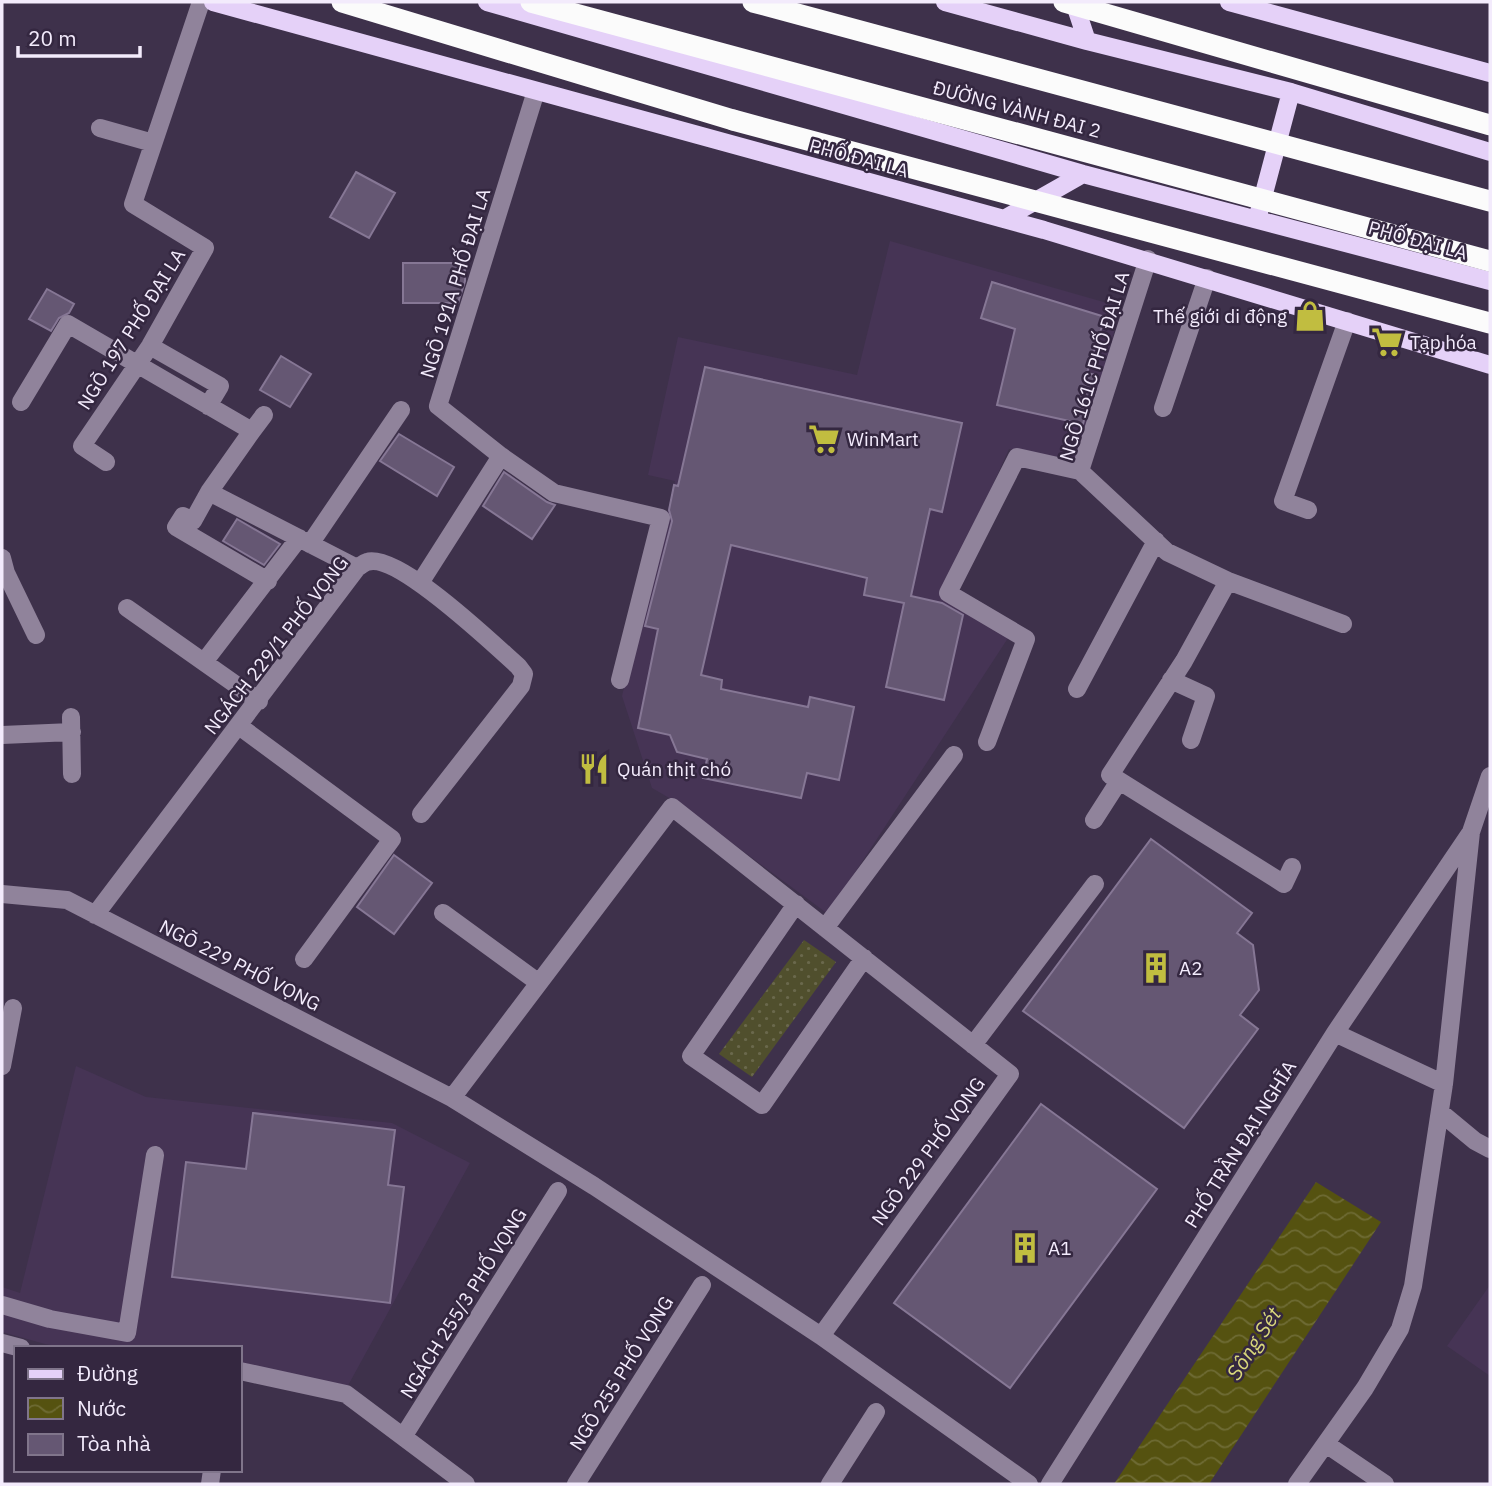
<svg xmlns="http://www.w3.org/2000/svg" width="1492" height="1486" font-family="'IBM Plex Sans',sans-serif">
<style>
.built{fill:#463455}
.grass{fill:url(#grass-dots)}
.water{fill:url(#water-waves)}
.building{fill:#655773;stroke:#867795;stroke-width:2}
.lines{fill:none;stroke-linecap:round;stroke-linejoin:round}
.minor{stroke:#90839b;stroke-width:18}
.major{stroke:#e5d1f8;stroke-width:18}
.highway{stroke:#fbfbfb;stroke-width:21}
.highway-bridge{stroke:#fbfbfb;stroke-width:21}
.labels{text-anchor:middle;stroke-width:5;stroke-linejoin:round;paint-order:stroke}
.street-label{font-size:19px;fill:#f3ebfc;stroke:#342740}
.poi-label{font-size:19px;fill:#f3ebfc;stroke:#342740;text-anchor:start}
.water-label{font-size:21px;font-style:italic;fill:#d9d77b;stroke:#342740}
</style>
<defs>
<pattern id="grass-dots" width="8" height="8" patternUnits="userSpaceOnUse" patternTransform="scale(1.75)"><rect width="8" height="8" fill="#504f2d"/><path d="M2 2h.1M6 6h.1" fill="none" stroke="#6a684c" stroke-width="1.8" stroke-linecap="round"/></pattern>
<pattern id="water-waves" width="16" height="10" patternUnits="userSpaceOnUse" patternTransform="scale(1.75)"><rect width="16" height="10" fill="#555210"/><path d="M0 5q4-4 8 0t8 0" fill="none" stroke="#6e6b34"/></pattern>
</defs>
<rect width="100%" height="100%" fill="#3e314b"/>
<path class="built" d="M 890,241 L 1121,307 L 1078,460 L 1009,449 L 943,596 L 1010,635 L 828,914 L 678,803 L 652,788 L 622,696 L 675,481 L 648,475 L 678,337 L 857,375 Z
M 76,1066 L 146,1097 L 392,1123 L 470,1163 L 345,1391 L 240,1375 L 240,1348 L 67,1348 L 45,1344 L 2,1332 L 2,1287 L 20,1293 Z
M 1490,1285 L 1490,1376 L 1447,1346 Z"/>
<path class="grass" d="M 804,940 L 836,962 L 752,1077 L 719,1054 Z"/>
<path class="water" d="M 1316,1182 L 1381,1222 L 1209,1484 L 1114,1484 Z"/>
<path class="building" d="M 356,172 L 395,193 L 369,238 L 330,217 Z
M 403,263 L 465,263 L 465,281 L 458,303 L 403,303 Z
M 992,282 L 1105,317 L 1087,373 L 1096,375 L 1083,424 L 997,405 L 1015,329 L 981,318 Z
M 47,289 L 74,304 L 69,313 L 59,318 L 51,331 L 29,319 Z
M 281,356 L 311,374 L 290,407 L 260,390 Z
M 705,367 L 962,423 L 942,512 L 930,509 L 911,596 L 942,603 L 963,615 L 944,700 L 886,687 L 904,603 L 864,595 L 867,578 L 731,545 L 701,675 L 722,680 L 721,689 L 808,707 L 810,697 L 854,707 L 839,780 L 807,773 L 801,798 L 703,778 L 707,759 L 677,752 L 670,735 L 638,728 L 658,629 L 645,626 L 672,521 L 669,510 L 674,485 L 678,486 Z
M 399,434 L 454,467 L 437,496 L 380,461 Z
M 504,472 L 547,502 L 555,505 L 532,539 L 483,506 Z
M 237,519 L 280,544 L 264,565 L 223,541 Z
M 1151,839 L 1252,913 L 1237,933 L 1253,945 L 1259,990 L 1240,1015 L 1258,1029 L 1184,1128 L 1023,1011 Z
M 394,855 L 432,883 L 394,934 L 357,907 Z
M 1041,1104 L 1157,1189 L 1010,1388 L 894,1303 Z
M 253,1113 L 395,1130 L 388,1185 L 404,1187 L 390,1303 L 172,1277 L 186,1162 L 246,1169 Z"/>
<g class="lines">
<path class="minor" d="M 536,91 L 438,406 L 501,456 L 554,493 L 661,518 L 620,680
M 100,128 L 153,143
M 1148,259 L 1080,471 L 1167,552 L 1228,581 L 1343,624
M 150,346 L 220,386 L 208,406
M 21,402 L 68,324 L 252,431 L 209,492 L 357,568
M 1163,408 L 1207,278
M 252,431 L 264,415
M 106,462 L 82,446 L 150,346 L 205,248 L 133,204 L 201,2
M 209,492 L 193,521 L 183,516 L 176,527 L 268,581
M 1308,510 L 1283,501 L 1347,321
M 310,544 L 401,410
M 2,558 L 6,573 L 36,635
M 1228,581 L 1184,661 L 1110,775 L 1284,884 L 1292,867
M 420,583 L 501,456
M 127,608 L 259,701
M 204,662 L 299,538
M 1171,680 L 1206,696 L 1191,740
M 1077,689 L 1156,541
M 71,717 L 72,774
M 239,726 L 392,839 L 304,959
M 2,735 L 72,732
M 987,742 L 1026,639 L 948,593 L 1017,457 L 1080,471
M 1094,820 L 1119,781
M 2,894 L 67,900 L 452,1098 L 594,1186 L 821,1336 L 1029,1484
M 796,904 L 691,1056 L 762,1105 L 864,958
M 443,913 L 539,983
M 95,915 L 357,568 C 361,566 363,563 367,562 C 398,552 494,645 518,666 L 524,674 L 521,686 L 421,814
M 825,928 L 954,755
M 1335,1033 L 1444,1084
M 973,1045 L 1095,884
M 2,1066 L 13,1008
M 452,1098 L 672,807 L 1010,1074 L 821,1336
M 1440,1112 L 1475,1141 L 1490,1149
M 2,1305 L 50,1319 L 127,1333 L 155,1155
M 2,1343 L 21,1348
M 240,1371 L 346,1394 L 466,1484
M 403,1437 L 558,1191
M 1326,1444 L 1385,1484
M 210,1484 L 212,1470
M 576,1484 L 702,1285
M 830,1484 L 876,1412
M 1050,1484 L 1335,1033 L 1471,832
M 1297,1484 L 1365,1388 L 1400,1329 L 1413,1286 L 1444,1084 L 1471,832 L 1490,776"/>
<path class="major" d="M 213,2 L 1044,230 L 1490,365
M 487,2 L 1083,174 L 1490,281
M 945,2 L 1087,41 L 1291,92 L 1490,152
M 1074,2 L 1087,41
M 1229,2 L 1490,73
M 1259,212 L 1291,92
M 1004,219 L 1083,174"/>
<path class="highway" d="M 342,2 L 733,120"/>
<path class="highway-bridge" d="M 531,2 L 1490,261
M 753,2 L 1490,201
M 1064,2 L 1490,125
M 733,120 L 1490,323"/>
</g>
<defs>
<symbol id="shop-bare" viewBox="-9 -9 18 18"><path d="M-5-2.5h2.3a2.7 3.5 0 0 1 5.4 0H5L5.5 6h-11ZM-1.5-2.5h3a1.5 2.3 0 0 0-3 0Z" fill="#c1bd40" stroke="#342740" stroke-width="2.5" paint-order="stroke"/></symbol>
<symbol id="supermarket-bare" viewBox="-9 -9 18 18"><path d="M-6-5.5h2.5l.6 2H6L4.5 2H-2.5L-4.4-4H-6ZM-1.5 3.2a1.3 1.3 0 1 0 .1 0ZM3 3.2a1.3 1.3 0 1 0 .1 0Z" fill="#c1bd40" stroke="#342740" stroke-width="2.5" paint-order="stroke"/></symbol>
<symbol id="restaurant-bare" viewBox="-9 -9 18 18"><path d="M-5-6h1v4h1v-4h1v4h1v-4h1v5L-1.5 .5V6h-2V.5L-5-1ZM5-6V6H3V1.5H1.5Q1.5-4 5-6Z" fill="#c1bd40" stroke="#342740" stroke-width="2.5" paint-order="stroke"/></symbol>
<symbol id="building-bare" viewBox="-9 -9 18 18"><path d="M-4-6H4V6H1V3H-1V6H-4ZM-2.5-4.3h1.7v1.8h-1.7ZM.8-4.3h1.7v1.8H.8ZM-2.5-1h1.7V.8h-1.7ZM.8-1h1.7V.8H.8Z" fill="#c1bd40" stroke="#342740" stroke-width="2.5" paint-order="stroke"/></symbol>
</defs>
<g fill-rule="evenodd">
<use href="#shop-bare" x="1288" y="294" width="44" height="44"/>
<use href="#supermarket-bare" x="1365" y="320" width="44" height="44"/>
<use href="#supermarket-bare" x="802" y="417" width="44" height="44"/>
<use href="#restaurant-bare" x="572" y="747" width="44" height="44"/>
<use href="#building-bare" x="1134" y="946" width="44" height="44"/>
<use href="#building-bare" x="1003" y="1226" width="44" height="44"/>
</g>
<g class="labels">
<g class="street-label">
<text transform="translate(1017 109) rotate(15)" y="7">ĐƯỜNG VÀNH ĐAI 2</text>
<text transform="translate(859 158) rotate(15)" y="7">PHỐ ĐẠI LA</text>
<text transform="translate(1418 240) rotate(15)" y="7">PHỐ ĐẠI LA</text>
<text transform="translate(455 283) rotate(-73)" y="7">NGÕ 191A PHỐ ĐẠI LA</text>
<text transform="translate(131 329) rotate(-58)" y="7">NGÕ 197 PHỐ ĐẠI LA</text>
<text transform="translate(1094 366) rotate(-73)" y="7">NGÕ 161C PHỐ ĐẠI LA</text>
<text transform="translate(276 645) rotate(-52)" y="7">NGÁCH 229/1 PHỐ VỌNG</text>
<text transform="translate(240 965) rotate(27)" y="7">NGÕ 229 PHỐ VỌNG</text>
<text transform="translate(1240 1144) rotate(-58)" y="7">PHỐ TRẦN ĐẠI NGHĨA</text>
<text transform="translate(928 1151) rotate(-54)" y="7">NGÕ 229 PHỐ VỌNG</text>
<text transform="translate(463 1303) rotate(-58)" y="7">NGÁCH 255/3 PHỐ VỌNG</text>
<text transform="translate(621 1373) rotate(-58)" y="7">NGÕ 255 PHỐ VỌNG</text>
</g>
<g class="poi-label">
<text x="1287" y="323" text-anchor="end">Thế giới di động</text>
<text x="1410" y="349">Tạp hóa</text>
<text x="847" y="446">WinMart</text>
<text x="617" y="776">Quán thịt chó</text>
<text x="1179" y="975">A2</text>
<text x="1048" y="1255">A1</text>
</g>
<g class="water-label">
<text transform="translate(1254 1344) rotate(-57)" y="7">Sông Sét</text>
</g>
</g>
<rect width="1492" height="1486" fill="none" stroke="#f3ebfc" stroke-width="7"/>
<rect x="14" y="1346" width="228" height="126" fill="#342740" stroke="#80758b" stroke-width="2"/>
<rect x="28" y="1369" width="35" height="10" fill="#e5d1f8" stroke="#80758b" stroke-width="2"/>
<text x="77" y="1381" font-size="21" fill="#f3ebfc">Đường</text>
<rect x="28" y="1398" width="35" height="21" fill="url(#water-waves)" stroke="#80758b" stroke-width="2"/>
<text x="77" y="1416" font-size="21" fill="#f3ebfc">Nước</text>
<rect x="28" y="1434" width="35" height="21" fill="#655773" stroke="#80758b" stroke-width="2"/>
<text x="77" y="1451" font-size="21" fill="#f3ebfc">Tòa nhà</text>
<path d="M18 46v10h122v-10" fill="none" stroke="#f3ebfc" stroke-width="3.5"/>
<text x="28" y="46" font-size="21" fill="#f3ebfc" stroke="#342740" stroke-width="5" paint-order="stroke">20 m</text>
</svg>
